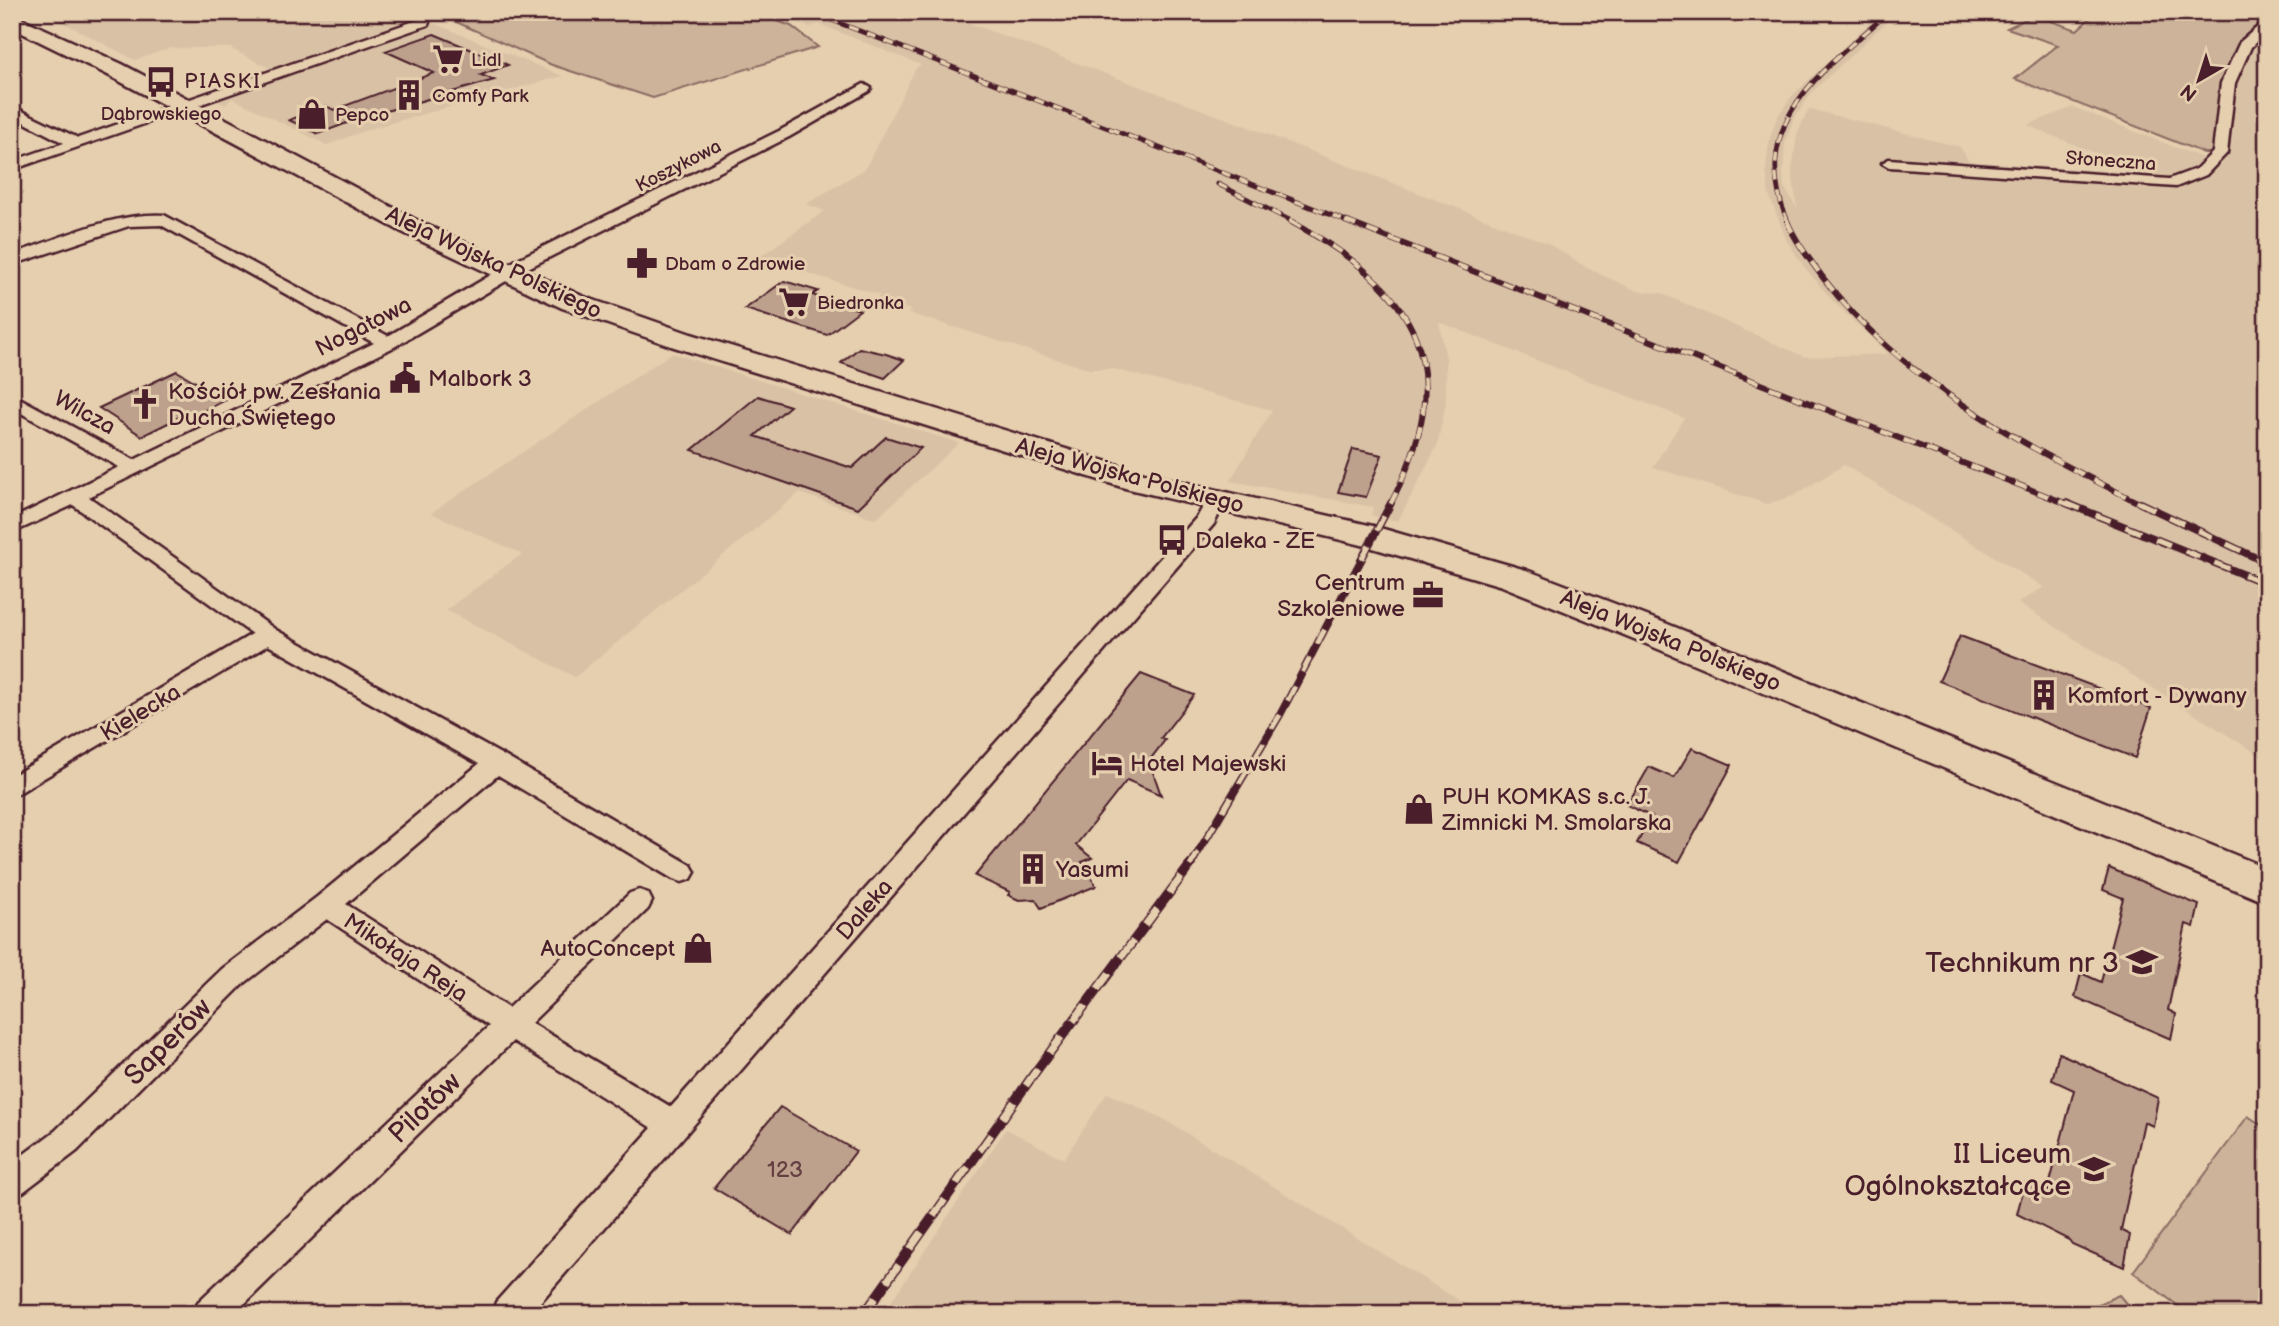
<svg xmlns="http://www.w3.org/2000/svg" width="2279" height="1326" font-family="'Balsamiq Sans',sans-serif">
<style>
.built{fill:#d9c1a5}
.green{fill:#ccb399;stroke:#8b6962;stroke-width:2}
.building{fill:#bda18d;stroke:#4a1f2b;stroke-width:2}
.lines{fill:none;stroke-linecap:round;stroke-linejoin:round}
.minor-casing{stroke:#4a1f2b;stroke-width:5}
.primary-casing{stroke:#4a1f2b;stroke-width:5}
.minor{fill:#e5cfaf;fill-rule:evenodd}
.primary{fill:#e5cfaf;fill-rule:evenodd}
.rail-far3-casing{stroke:#4a1f2b;stroke-width:5}
.rail-far2-casing{stroke:#4a1f2b;stroke-width:6}
.rail-far1-casing{stroke:#4a1f2b;stroke-width:8}
.rail-casing{stroke:#4a1f2b;stroke-width:10}
.rail-far3{stroke:#e5cfaf;stroke-width:3.5;stroke-dasharray:10;stroke-linecap:butt}
.rail-far2{stroke:#e5cfaf;stroke-width:4.5;stroke-dasharray:12;stroke-linecap:butt}
.rail-far1{stroke:#e5cfaf;stroke-width:5;stroke-dasharray:16;stroke-linecap:butt}
.rail{stroke:#e5cfaf;stroke-width:7;stroke-dasharray:20;stroke-linecap:butt}
.labels{text-anchor:middle;stroke-width:6;stroke-linejoin:round;paint-order:stroke}
.far-poi-label{font-size:19px;fill:#4a1f2b;stroke:#e5cfaf;text-anchor:start}
.far-street-label{font-size:19px;fill:#4a1f2b;stroke:#e5cfaf}
.far-neighbourhood-label{font-size:21px;letter-spacing:2px;fill:#4a1f2b;stroke:#e5cfaf}
.street-label{font-size:23px;fill:#4a1f2b;stroke:#e5cfaf}
.poi-label{font-size:23px;fill:#4a1f2b;stroke:#e5cfaf;text-anchor:start}
.near-number-label{font-size:23px;fill:#674044}
.near-poi-label{font-size:28px;fill:#4a1f2b;stroke:#e5cfaf;text-anchor:end}
.near-street-label{font-size:28px;fill:#4a1f2b;stroke:#e5cfaf}
</style>
<rect width="100%" height="100%" fill="#e5cfaf"/>
<filter id="ink" filterUnits="userSpaceOnUse"><feTurbulence type="fractalNoise" baseFrequency=".0143" numOctaves="2"/><feDisplacementMap in="SourceGraphic" scale="14" xChannelSelector="R" yChannelSelector="G"/><feConvolveMatrix kernelMatrix="1 2 1 2 8 2 1 2 1" color-interpolation-filters="sRGB"/></filter>
<g filter="url(#ink)">
<path class="built" d="M 43,12 L 440,12 L 423,19 L 562,76 L 369,129 L 327,145 L 232,98 L 225,105 L 202,93 L 271,69 L 230,48 L 171,48 L 135,60 Z
M 771,12 L 939,12 L 1246,126 L 1547,243 L 1587,268 L 1637,291 L 1661,293 L 1805,357 L 1888,354 L 1833,301 L 1805,268 L 1787,241 L 1769,195 L 1766,170 L 1769,141 L 1777,117 L 1792,96 L 1881,12 L 1897,12 L 1813,91 L 1793,120 L 1785,144 L 1783,172 L 1784,187 L 1797,208 L 1792,171 L 1797,134 L 1809,109 L 1960,147 L 1969,161 L 2146,174 L 2027,125 L 2073,107 L 2205,159 L 2221,160 L 2231,146 L 2233,86 L 2246,54 L 2267,31 L 2267,760 L 2018,603 L 2044,587 L 1844,465 L 1793,496 L 1767,504 L 1653,467 L 1684,418 L 1439,322 L 1446,359 L 1446,403 L 1437,446 L 1398,521 L 1371,515 L 1373,507 L 1230,481 L 1272,410 L 1113,369 L 1089,369 L 908,313 L 911,310 L 877,299 L 880,295 L 758,258 L 825,211 L 806,204 L 865,169 L 916,68 L 921,65 L 819,24 L 809,27 Z
M 672,353 L 959,443 L 876,519 L 799,493 L 575,677 L 446,610 L 522,554 L 431,513 Z
M 1107,1093 L 1162,1118 L 1481,1314 L 883,1314 L 1006,1129 L 1064,1159 Z"/>
<path class="green" d="M 440,12 L 752,12 L 791,26 L 818,47 L 653,98 L 552,65 L 436,13 Z
M 2097,12 L 2267,12 L 2267,17 C 2222,52 2220,101 2214,153 L 2204,153 L 2015,79 L 2058,45 L 2007,28 L 2034,15 L 2077,30 Z
M 2248,1116 L 2267,1129 L 2267,1314 L 2189,1314 L 2133,1272 Z
M 2119,1295 L 2135,1314 L 2075,1314 Z"/>
<path class="building" d="M 434,34 L 508,65 L 481,75 L 494,80 L 355,120 L 318,134 L 289,120 L 326,106 L 334,110 L 434,73 L 385,51 Z
M 784,281 L 818,291 L 812,295 L 860,310 L 827,335 L 745,309 Z
M 859,348 L 886,354 L 904,360 L 885,378 L 841,363 Z
M 177,371 L 226,400 L 197,414 L 192,411 L 142,436 L 99,408 Z
M 758,396 L 790,406 L 755,436 L 852,468 L 886,437 L 921,448 L 858,508 L 692,450 Z
M 1353,449 L 1382,455 L 1366,497 L 1338,492 Z
M 1960,636 L 2151,708 L 2135,758 L 1939,681 Z
M 1141,674 L 1194,695 L 1161,738 L 1165,740 L 1149,761 L 1161,795 L 1127,780 L 1076,845 L 1092,858 L 1082,862 L 1096,886 L 1041,908 L 1035,899 L 1019,900 L 1008,895 L 1010,892 L 975,876 Z
M 1692,748 L 1732,765 L 1679,862 L 1637,843 L 1652,817 L 1627,805 L 1649,767 L 1674,778 Z
M 2109,868 L 2199,905 L 2194,927 L 2186,924 L 2168,1010 L 2176,1014 L 2171,1039 L 2075,997 L 2081,973 L 2101,982 L 2123,898 L 2103,890 Z
M 2059,1053 L 2158,1098 L 2153,1126 L 2144,1122 L 2121,1230 L 2130,1235 L 2124,1267 L 2072,1244 L 2069,1240 L 2017,1214 L 2025,1183 L 2047,1194 L 2074,1090 L 2052,1080 Z
M 780,1107 L 856,1151 L 792,1235 L 714,1188 Z"/>
<g class="lines">
<defs>
<path id="minor" d="M 423,18 L 429,22 L 428,25 L 12,170 L 12,161 L 64,143 L 12,116 L 12,106 L 78,138 Z
M 2267,19 L 2267,31 L 2251,47 L 2235,83 L 2227,153 L 2206,175 L 2176,187 L 1889,167 L 1882,163 L 1889,159 L 2169,179 L 2196,169 L 2213,152 L 2221,83 L 2240,42 Z
M 864,84 L 871,88 L 869,91 L 789,137 L 530,267 L 394,347 L 89,497 L 276,630 L 506,757 L 691,865 L 695,872 L 691,879 L 682,882 L 673,879 L 498,775 L 346,904 L 508,1008 L 630,893 L 639,890 L 648,893 L 652,901 L 648,909 L 531,1023 L 671,1107 L 1198,516 L 1209,496 L 1223,496 L 1226,500 L 1214,524 L 530,1314 L 492,1314 L 496,1302 L 652,1128 L 513,1041 L 234,1314 L 194,1314 L 198,1302 L 489,1026 L 327,919 L 242,985 L 77,1151 L 23,1192 L 12,1196 L 12,1163 L 55,1131 L 222,969 L 317,897 L 479,764 L 268,645 L 12,797 L 12,776 L 252,634 L 73,505 L 12,533 L 12,519 L 119,467 L 12,408 L 12,394 L 134,460 L 374,343 L 161,225 L 129,226 L 12,265 L 12,254 C 60,239 113,212 164,215 L 388,336 L 518,259 L 779,131 Z"/>
<path id="primary" d="M 12,14 L 122,64 L 420,222 L 582,296 L 691,334 L 1144,473 L 1373,526 L 1526,570 L 1665,623 L 2267,868 L 2267,903 L 1639,641 L 1502,586 L 1366,546 L 1125,488 L 671,346 L 562,308 L 402,232 L 106,74 L 12,28 Z"/>
</defs>
<use href="#minor" class="minor-casing"/>
<use href="#primary" class="primary-casing"/>
<use href="#minor" class="minor"/>
<use href="#primary" class="primary"/>
<defs>
<path id="rail-far3" d="M 811,12 L 1349,222
M 1218,184 L 1293,222
M 1788,222 C 1745,122 1823,71 1889,12"/>
<path id="rail-far2" d="M 1290,221 C 1419,291 1462,366 1390,505
M 1345,221 L 2070,505
M 1787,221 C 1796,242 1810,260 1824,279 C 1905,384 2027,447 2143,505"/>
<path id="rail-far1" d="M 2066,503 L 2267,584
M 2140,503 L 2267,563
M 1190,866 L 1280,715 L 1391,503"/>
<path id="rail" d="M 864,1314 L 1036,1071 L 1191,864"/>
</defs>
<use href="#rail-far3" class="rail-far3-casing"/>
<use href="#rail-far2" class="rail-far2-casing"/>
<use href="#rail-far1" class="rail-far1-casing"/>
<use href="#rail" class="rail-casing"/>
<use href="#rail-far3" class="rail-far3"/>
<use href="#rail-far2" class="rail-far2"/>
<use href="#rail-far1" class="rail-far1"/>
<use href="#rail" class="rail"/>
</g>
</g>
<defs>
<symbol id="supermarket-bare" viewBox="-9 -9 18 18"><path d="M-6-5.5h2.5l.6 2H6L4.5 2H-2.5L-4.4-4H-6ZM-1.5 3.2a1.3 1.3 0 1 0 .1 0ZM3 3.2a1.3 1.3 0 1 0 .1 0Z" fill="#4a1f2b" stroke="#e5cfaf" stroke-width="2.5" paint-order="stroke"/></symbol>
<symbol id="bus-bare" viewBox="-9 -9 18 18"><path d="M-5-6H5V4H4V6H2V4H-2V6H-4V4H-5ZM-3.5-4V0h7V-4ZM-3.5 1.2v1.5H-2V1.2ZM2 1.2v1.5H3.5V1.2Z" fill="#4a1f2b" stroke="#e5cfaf" stroke-width="2.5" paint-order="stroke"/></symbol>
<symbol id="building-bare" viewBox="-9 -9 18 18"><path d="M-4-6H4V6H1V3H-1V6H-4ZM-2.5-4.3h1.7v1.8h-1.7ZM.8-4.3h1.7v1.8H.8ZM-2.5-1h1.7V.8h-1.7ZM.8-1h1.7V.8H.8Z" fill="#4a1f2b" stroke="#e5cfaf" stroke-width="2.5" paint-order="stroke"/></symbol>
<symbol id="shop-bare" viewBox="-9 -9 18 18"><path d="M-5-2.5h2.3a2.7 3.5 0 0 1 5.4 0H5L5.5 6h-11ZM-1.5-2.5h3a1.5 2.3 0 0 0-3 0Z" fill="#4a1f2b" stroke="#e5cfaf" stroke-width="2.5" paint-order="stroke"/></symbol>
<symbol id="pharmacy-bare" viewBox="-9 -9 18 18"><path d="M-2-6h4v4h4v4h-4v4h-4v-4h-4v-4h4Z" fill="#4a1f2b" stroke="#e5cfaf" stroke-width="2.5" paint-order="stroke"/></symbol>
<symbol id="civic-bare" viewBox="-9 -9 18 18"><path d="M-.6-6.5H3V-4.5H.6V-3L4-1V1h2V6H-6V1h2V-1L-.6-3ZM-1.2 2.5V6h2.4V2.5Z" fill="#4a1f2b" stroke="#e5cfaf" stroke-width="2.5" paint-order="stroke"/></symbol>
<symbol id="church-bare" viewBox="-9 -9 18 18"><path d="M-1.2-6h2.4v3.5h3.3v2.4h-3.3V6h-2.4V-.1h-3.3v-2.4h3.3Z" fill="#4a1f2b" stroke="#e5cfaf" stroke-width="2.5" paint-order="stroke"/></symbol>
<symbol id="office-bare" viewBox="-9 -9 18 18"><path d="M-6-3h4V-5.5h4V-3h4V5H-6ZM-1-4.5V-3h2v-1.5ZM-6 0V1H6V0Z" fill="#4a1f2b" stroke="#e5cfaf" stroke-width="2.5" paint-order="stroke"/></symbol>
<symbol id="hotel-bare" viewBox="-9 -9 18 18"><path d="M-6-4.5h1.5V1H6V5H4.5V3h-9V5H-6ZM-4 0a1.8 1.8 0 1 1 3.6 0ZM.5 0V-2.5h3Q6-2.5 6 0Z" fill="#4a1f2b" stroke="#e5cfaf" stroke-width="2.5" paint-order="stroke"/></symbol>
<symbol id="school-bare" viewBox="-9 -9 18 18"><path d="M0-5L7-2L0 1L-7-2ZM-4 1L0 2.5L4 1V4Q0 6-4 4Z" fill="#4a1f2b" stroke="#e5cfaf" stroke-width="2.5" paint-order="stroke"/></symbol>
</defs>
<g fill-rule="evenodd">
<use href="#supermarket-bare" x="426" y="37" width="44" height="44"/>
<use href="#bus-bare" x="139" y="60" width="44" height="44"/>
<use href="#building-bare" x="387" y="73" width="44" height="44"/>
<use href="#shop-bare" x="290" y="92" width="44" height="44"/>
<use href="#pharmacy-bare" x="620" y="241" width="44" height="44"/>
<use href="#supermarket-bare" x="772" y="280" width="44" height="44"/>
<use href="#civic-bare" x="383" y="356" width="44" height="44"/>
<use href="#church-bare" x="123" y="382" width="44" height="44"/>
<use href="#bus-bare" x="1150" y="518" width="44" height="44"/>
<use href="#office-bare" x="1406" y="573" width="44" height="44"/>
<use href="#building-bare" x="2022" y="673" width="44" height="44"/>
<use href="#hotel-bare" x="1085" y="741" width="44" height="44"/>
<use href="#shop-bare" x="1397" y="787" width="44" height="44"/>
<use href="#building-bare" x="1011" y="847" width="44" height="44"/>
<use href="#shop-bare" x="676" y="926" width="44" height="44"/>
<use href="#school-bare" x="2120" y="940" width="44" height="44"/>
<use href="#school-bare" x="2072" y="1147" width="44" height="44"/>
</g>
<g class="labels">
<g class="far-poi-label">
<text x="471" y="66">Lidl</text>
<text x="432" y="102">Comfy Park</text>
<text x="161" y="120" text-anchor="middle">Dąbrowskiego</text>
<text x="335" y="121">Pepco</text>
<text x="665" y="270">Dbam o Zdrowie</text>
<text x="817" y="309">Biedronka</text>
</g>
<g class="far-street-label">
<text transform="translate(2111 160) rotate(4)" y="7">Słoneczna</text>
<text transform="translate(678 165) rotate(-27)" y="7">Koszykowa</text>
</g>
<g class="far-neighbourhood-label">
<text x="223" y="88">PIASKI</text>
</g>
<g class="street-label">
<text transform="translate(494 262) rotate(25)" y="8">Aleja Wojska Polskiego</text>
<text transform="translate(363 326) rotate(-27)" y="8">Nogatowa</text>
<text transform="translate(85 412) rotate(29)" y="8">Wilcza</text>
<text transform="translate(1130 475) rotate(15)" y="8">Aleja Wojska Polskiego</text>
<text transform="translate(1671 640) rotate(22)" y="8">Aleja Wojska Polskiego</text>
<text transform="translate(140 712) rotate(-31)" y="8">Kielecka</text>
<text transform="translate(864 909) rotate(-49)" y="8">Daleka</text>
<text transform="translate(406 957) rotate(33)" y="8">Mikołaja Reja</text>
</g>
<g class="poi-label">
<text x="428" y="386">Malbork 3</text>
<text x="168" y="399">Kościół pw. Zesłania<tspan x="168" dy="26">Ducha Świętego</tspan></text>
<text x="1195" y="548">Daleka - ZE</text>
<text x="1405" y="590" text-anchor="end">Centrum<tspan x="1405" dy="26">Szkoleniowe</tspan></text>
<text x="2067" y="703">Komfort - Dywany</text>
<text x="1130" y="771">Hotel Majewski</text>
<text x="1442" y="804">PUH KOMKAS s.c. J.<tspan x="1442" dy="26">Zimnicki M. Smolarska</tspan></text>
<text x="1056" y="877">Yasumi</text>
<text x="675" y="956" text-anchor="end">AutoConcept</text>
</g>
<g class="near-number-label">
<text x="785" y="1177">123</text>
</g>
<g class="near-poi-label">
<text x="2119" y="972">Technikum nr 3</text>
<text x="2071" y="1163">II Liceum<tspan x="2071" dy="32">Ogólnokształcące</tspan></text>
</g>
<g class="near-street-label">
<text transform="translate(167 1041) rotate(-45)" y="10">Saperów</text>
<text transform="translate(424 1107) rotate(-44)" y="10">Pilotów</text>
</g>
</g>
<rect width="2279" height="1326" fill="none" stroke="#e5cfaf" stroke-width="42"/>
<rect x="21" y="21" width="2237" height="1284" fill="none" stroke="#4a1f2b" stroke-width="2.5" filter="url(#ink)"/>
<g transform="translate(2199 80) rotate(219)" stroke="#e5cfaf" stroke-width="5" paint-order="stroke">
<path d="M0-5L12 26L0 18L-12 26Z" fill="#4a1f2b"/>
<text y="-10" font-size="19" font-weight="bold" text-anchor="middle" fill="#4a1f2b">N</text>
</g>
</svg>
